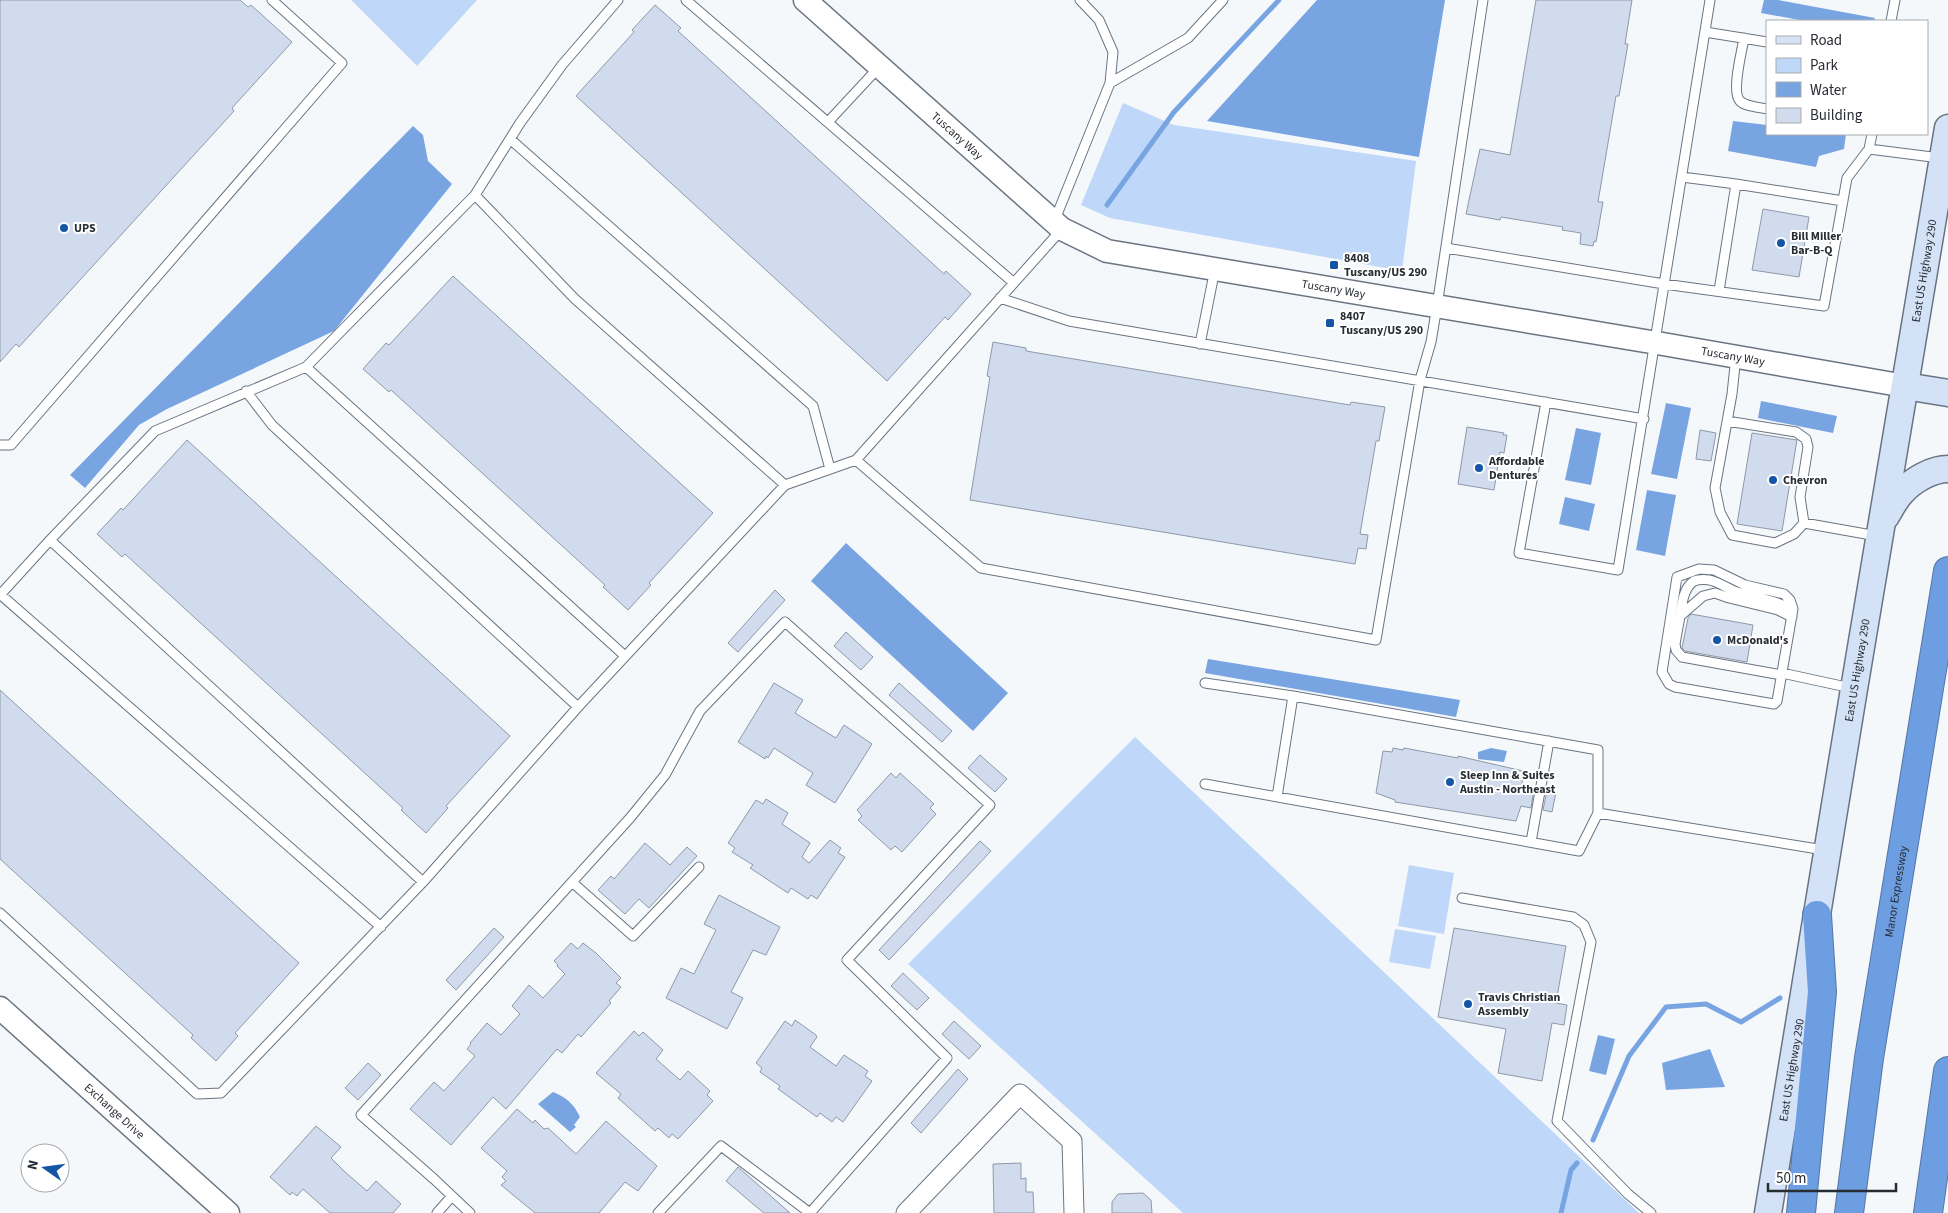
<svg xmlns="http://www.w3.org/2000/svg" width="1948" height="1213" font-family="'Source Sans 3',sans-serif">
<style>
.green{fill:#bfd7f8}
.water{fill:#78a5e2}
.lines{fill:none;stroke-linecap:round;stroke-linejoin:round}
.stream{stroke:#78a5e2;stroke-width:5}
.building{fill:#d0dced;stroke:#8d99a9}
.service-casing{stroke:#697483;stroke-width:11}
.minor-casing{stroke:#697483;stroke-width:21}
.tertiary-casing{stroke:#697483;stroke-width:25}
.secondary-casing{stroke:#697483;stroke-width:29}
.motorway-casing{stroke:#5576a5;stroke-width:30}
.service{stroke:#fff;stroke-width:9}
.minor{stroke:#fff;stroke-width:19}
.tertiary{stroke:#fff;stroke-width:22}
.secondary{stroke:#d3e2f6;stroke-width:26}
.motorway{stroke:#6d9ee2;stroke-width:28}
.poi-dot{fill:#1455a6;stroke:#fff;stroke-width:2}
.labels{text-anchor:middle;stroke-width:4;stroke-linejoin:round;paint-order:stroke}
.street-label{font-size:12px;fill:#282c33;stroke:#fff}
.poi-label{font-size:12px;font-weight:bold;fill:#282c33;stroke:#fff;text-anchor:start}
</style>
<rect width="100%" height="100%" fill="#f5f8fb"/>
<path class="green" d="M 351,0 L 477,0 L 417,66 Z
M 1123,103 L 1174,125 L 1416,161 L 1402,271 L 1110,218 L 1081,205 Z
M 1135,737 L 1639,1213 L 1183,1213 L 908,964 Z
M 1409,865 L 1454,873 L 1444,934 L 1398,926 Z
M 1395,929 L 1436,936 L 1430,969 L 1389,962 Z"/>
<path class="water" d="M 1317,0 L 1445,0 L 1419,157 L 1207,121 Z
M 1764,0 L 1778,0 L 1875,18 L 1874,21 L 1805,21 L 1761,13 Z
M 1733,121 L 1767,125 L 1767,134 L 1846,134 L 1844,149 L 1819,156 L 1816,167 L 1728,151 Z
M 413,126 L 423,135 L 428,161 L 452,184 L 334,331 L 167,409 L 139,425 L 85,488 L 70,475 Z
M 1761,401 L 1837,416 L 1833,433 L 1758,418 Z
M 1666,403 L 1691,408 L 1677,479 L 1651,474 Z
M 1576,428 L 1601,433 L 1591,485 L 1565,480 Z
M 1647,490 L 1676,495 L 1665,556 L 1636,550 Z
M 1565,497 L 1595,504 L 1589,531 L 1559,524 Z
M 846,543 L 1008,693 L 973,731 L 811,581 Z
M 1208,659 L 1460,700 L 1456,717 L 1205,673 Z
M 1491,748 L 1507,751 L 1504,762 L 1478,759 L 1478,752 Z
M 1598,1035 L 1615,1039 L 1606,1075 L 1589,1071 Z
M 1710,1049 L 1725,1087 L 1666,1090 L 1662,1063 Z
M 553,1092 C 566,1097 574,1104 580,1117 L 574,1125 L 576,1127 L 570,1132 L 538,1104 Z"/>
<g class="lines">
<path class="stream" d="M 1107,205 L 1174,112 L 1279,0
M 1593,1140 L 1629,1056 L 1666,1007 L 1706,1004 L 1741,1022 L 1780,998
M 1561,1213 L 1571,1170 L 1577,1163"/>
</g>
<path class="building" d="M 0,0 L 240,0 L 248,7 L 251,5 L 292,42 L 232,108 L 234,111 L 19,347 L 16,344 L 0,362 Z
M 1536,0 L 1632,0 L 1625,44 L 1628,44 L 1619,96 L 1616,96 L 1598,202 L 1603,202 L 1596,242 L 1594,241 L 1593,246 L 1580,244 L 1581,233 L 1562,230 L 1563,227 L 1501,217 L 1500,220 L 1466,214 L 1480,149 L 1510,155 Z
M 655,5 L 681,28 L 678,31 L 944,274 L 946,271 L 971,294 L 948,320 L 945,317 L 887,381 L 576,96 L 634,32 L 632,30 Z
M 1763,209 L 1809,217 L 1799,277 L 1752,270 Z
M 453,276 L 713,513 L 649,583 L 651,585 L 628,610 L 603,587 L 605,585 L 391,390 L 389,392 L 363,369 L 386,343 L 389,345 Z
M 993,342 L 1026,348 L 1026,351 L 1350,405 L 1351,402 L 1385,407 L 1379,441 L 1376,441 L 1360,534 L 1368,535 L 1366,549 L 1358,548 L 1355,564 L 970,500 L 990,377 L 987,376 Z
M 1467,427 L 1504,433 L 1503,435 L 1507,435 L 1504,453 L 1500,452 L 1494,490 L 1458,484 Z
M 1700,430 L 1716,433 L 1711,461 L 1696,459 Z
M 1752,433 L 1797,440 L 1782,531 L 1737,524 Z
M 187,440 L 510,736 L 446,806 L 448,808 L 426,833 L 401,810 L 403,808 L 125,554 L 122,557 L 97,534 L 121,508 L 123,510 Z
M 775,590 L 785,600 L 738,652 L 728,643 Z
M 1691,614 L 1753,625 L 1747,662 L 1685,651 L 1682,648 L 1688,618 Z
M 846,632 L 873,657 L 861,670 L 834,646 Z
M 774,683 L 803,700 L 795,713 L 821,729 L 836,738 L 844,725 L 872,744 L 835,803 L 806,785 L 813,773 L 774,748 L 768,758 L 766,756 L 765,759 L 738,742 Z
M 899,683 L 952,731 L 942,742 L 889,695 Z
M 0,690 L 299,963 L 235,1033 L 238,1036 L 216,1061 L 191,1038 L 193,1035 L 0,859 Z
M 1393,748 L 1403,750 L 1404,748 L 1458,758 L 1458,756 L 1523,771 L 1522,786 L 1534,788 L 1531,808 L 1521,806 L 1516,821 L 1395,802 L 1395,800 L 1376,793 L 1383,751 L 1392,752 Z
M 980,755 L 1007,779 L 995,792 L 968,768 Z
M 891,773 L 896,778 L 900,773 L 912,784 L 934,804 L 930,808 L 936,814 L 902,852 L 895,846 L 891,850 L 858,820 L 862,816 L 857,810 Z
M 1547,791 L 1556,792 L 1552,812 L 1543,810 Z
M 766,799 L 788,813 L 782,824 L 810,843 L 802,857 L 809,863 L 830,840 L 841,848 L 838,853 L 845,857 L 817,899 L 811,895 L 808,899 L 791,888 L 788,893 L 750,868 L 753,865 L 732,852 L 735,848 L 728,843 L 756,800 L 763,804 Z
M 980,841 L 991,851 L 889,960 L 879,950 Z
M 645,843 L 670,865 L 687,847 L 697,856 L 649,908 L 639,899 L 625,914 L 598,890 L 611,876 L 614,879 Z
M 719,895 L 780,927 L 766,955 L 753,950 L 731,992 L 743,998 L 727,1029 L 666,998 L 681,968 L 694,974 L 716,930 L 704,924 Z
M 494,928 L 504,937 L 456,990 L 446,980 Z
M 1454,928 L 1566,946 L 1556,1003 L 1567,1005 L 1564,1025 L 1552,1023 L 1542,1081 L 1498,1073 L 1506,1029 L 1438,1017 Z
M 571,943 L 578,949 L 583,943 L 596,953 L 621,978 L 616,983 L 621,987 L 609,1001 L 611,1003 L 581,1037 L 578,1034 L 562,1053 L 557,1049 L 506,1109 L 493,1097 L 451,1145 L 410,1109 L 434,1082 L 444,1091 L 475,1056 L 467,1049 L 471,1044 L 470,1043 L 487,1023 L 501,1035 L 520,1014 L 512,1006 L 529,985 L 543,998 L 565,974 L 557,966 L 558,965 L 554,961 Z
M 903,973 L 929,998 L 917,1010 L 891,986 Z
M 795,1020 L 816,1035 L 817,1037 L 810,1047 L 836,1066 L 844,1055 L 868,1071 L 865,1076 L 872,1081 L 843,1122 L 836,1117 L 832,1122 L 820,1113 L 817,1117 L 778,1089 L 780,1086 L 760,1072 L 762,1068 L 756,1063 L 785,1021 L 792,1026 Z
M 954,1021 L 981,1046 L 969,1059 L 942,1034 Z
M 634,1031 L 639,1036 L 643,1032 L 663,1050 L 656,1059 L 680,1080 L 688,1071 L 710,1091 L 707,1095 L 713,1101 L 678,1139 L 672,1134 L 669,1138 L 658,1128 L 655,1131 L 618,1098 L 621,1094 L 596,1073 Z
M 368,1063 L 381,1075 L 358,1100 L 345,1088 Z
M 958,1069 L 968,1079 L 921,1133 L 911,1123 Z
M 517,1109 L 533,1123 L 535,1120 L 544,1129 L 548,1128 L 576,1154 L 606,1121 L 657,1166 L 638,1191 L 625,1182 L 599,1213 L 535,1213 L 501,1185 L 506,1181 L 502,1177 L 507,1171 L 481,1148 Z
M 316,1126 L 341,1147 L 331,1158 L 345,1172 L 367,1191 L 376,1181 L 401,1204 L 393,1213 L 330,1213 L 303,1189 L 297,1196 L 292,1192 L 290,1195 L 270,1177 Z
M 1021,1163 L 1021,1179 L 1026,1178 L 1026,1192 L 1033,1192 L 1034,1213 L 994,1213 L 993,1164 Z
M 738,1167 L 790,1213 L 764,1213 L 753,1204 L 726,1181 Z
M 1143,1193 L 1151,1200 L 1152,1213 L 1112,1213 L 1112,1202 L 1118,1194 Z"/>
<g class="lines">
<defs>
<path id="service" d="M 686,0 L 1014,283
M 1891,21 L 1895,0
M 1705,32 L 1767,42
M 1744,38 C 1742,51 1731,92 1740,101 C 1746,107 1759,107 1767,109
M 1110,83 L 1188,38 L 1223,0
M 828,122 L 880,66
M 1872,134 L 1869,149 L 1940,158
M 510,139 L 813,406 L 830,469
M 1682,177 L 1736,184 L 1719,291
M 1736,184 L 1843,201
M 475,195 L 520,123 L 562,65 L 618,0
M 1054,222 L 1110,83 L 1113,52 L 1099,20 L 1080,0
M 1446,248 L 1664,284 L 1824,306 L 1847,178 L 1869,149
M 1000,298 L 1069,321 L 1644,419
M 1200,344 L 1215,269
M 1736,356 L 1732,394 L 1715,488 L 1720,512 L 1732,535 L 1775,543 L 1794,534 L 1804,523 L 1877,536
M 306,367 L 625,656
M 246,391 L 272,425 L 578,707
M 1546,402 L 1519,553 L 1618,570 C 1650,380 1681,190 1710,0
M 1727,421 L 1796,432 L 1806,439 L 1808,447 L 1800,497 L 1804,523
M 0,445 L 11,445 L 342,63 L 272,0
M 856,460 L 981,568 L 1376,640 L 1420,380 L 1431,342 L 1437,306 L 1483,0
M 50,540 L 423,882
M 1699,569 L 1714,570 L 1745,585 L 1784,594 L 1790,600 L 1793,609 L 1777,701 L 1774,704 L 1675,687 L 1669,684 L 1662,672 L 1677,577 Z
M 0,595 L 50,540 L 155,431 L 306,367 L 475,195 L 575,299 L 785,485
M 1,595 L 381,927
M 1680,616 C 1682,605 1683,588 1694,581 C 1699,579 1708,579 1713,581 C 1720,583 1727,588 1734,591 C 1754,597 1774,600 1793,609
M 1792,617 L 1778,610 L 1729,598 L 1715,593 L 1703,596 L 1680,616 L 1675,644 L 1676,650 L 1682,657 L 1776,674 L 1782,673 L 1851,688
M 1205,683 L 1293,696 L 1598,750 L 1598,813 L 1579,851 L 1205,784
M 1277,797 L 1293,696
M 1598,813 L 1824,850
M 1531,842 L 1549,741
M 572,882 L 633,936 L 699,867
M 1462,898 L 1573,917 L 1584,925 L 1591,942 L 1557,1121 L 1628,1194 L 1651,1213
M 0,913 L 197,1094 L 221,1093 L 423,882 L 578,707 L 785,485 L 856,460 L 1062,229
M 437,1213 L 452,1196
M 470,1213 L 434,1179 L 361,1115 L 630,818 L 665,775 L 700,711 L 785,622 L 990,805 L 847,960 L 947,1058 L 810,1213 L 721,1146 L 658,1213"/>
<path id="minor" d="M 906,1213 L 1020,1094 L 1072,1141 L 1074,1213"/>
<g id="tertiary">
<path id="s1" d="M 805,0 L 1062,229 L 1107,251 L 1657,343 L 1905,386"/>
<path id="s2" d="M 0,1008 L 228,1213"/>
</g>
<g id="secondary">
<path d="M 1905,386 L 1948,393"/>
<path d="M 1886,516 C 1891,508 1895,499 1902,492 C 1913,480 1932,469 1948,469"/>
<path id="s3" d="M 1768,1213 L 1854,689 L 1948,128"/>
</g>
<g id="motorway">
<path d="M 1801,1213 L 1822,992 L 1817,915"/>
<path id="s4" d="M 1849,1213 L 1869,1058 L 1948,571"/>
<path d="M 1928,1213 L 1948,1071"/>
</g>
</defs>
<use href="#service" class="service-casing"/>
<use href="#minor" class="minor-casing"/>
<use href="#tertiary" class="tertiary-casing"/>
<use href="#secondary" class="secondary-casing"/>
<use href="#motorway" class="motorway-casing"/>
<use href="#service" class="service"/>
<use href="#minor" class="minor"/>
<use href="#tertiary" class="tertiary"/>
<use href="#secondary" class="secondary"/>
<use href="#motorway" class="motorway"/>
</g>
<g class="poi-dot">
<circle cx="64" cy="228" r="5"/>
<circle cx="1781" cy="243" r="5"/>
<rect x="1329" y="260" width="10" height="10" rx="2.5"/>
<rect x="1325" y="318" width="10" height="10" rx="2.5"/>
<circle cx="1479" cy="468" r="5"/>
<circle cx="1773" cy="480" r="5"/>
<circle cx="1717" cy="640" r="5"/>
<circle cx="1450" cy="782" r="5"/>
<circle cx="1468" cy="1004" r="5"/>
</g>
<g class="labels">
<g class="street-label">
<text dy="4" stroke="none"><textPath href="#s1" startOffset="204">Tuscany Way</textPath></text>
<text dy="4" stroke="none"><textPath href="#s3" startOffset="955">East US Highway 290</textPath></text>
<text dy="4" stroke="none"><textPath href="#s1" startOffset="624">Tuscany Way</textPath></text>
<text dy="4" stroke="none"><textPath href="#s1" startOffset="1029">Tuscany Way</textPath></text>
<text dy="4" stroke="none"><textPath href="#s3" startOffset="550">East US Highway 290</textPath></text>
<text dy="4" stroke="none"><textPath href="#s4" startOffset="325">Manor Expressway</textPath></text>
<text dy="4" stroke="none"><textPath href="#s3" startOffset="145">East US Highway 290</textPath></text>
<text dy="4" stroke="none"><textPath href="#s2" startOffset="154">Exchange Drive</textPath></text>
</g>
<g class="poi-label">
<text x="74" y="232">UPS</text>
<text x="1791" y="240">Bill Miller<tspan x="1791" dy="14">Bar-B-Q</tspan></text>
<text x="1344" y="262">8408<tspan x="1344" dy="14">Tuscany/US 290</tspan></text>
<text x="1340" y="320">8407<tspan x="1340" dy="14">Tuscany/US 290</tspan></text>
<text x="1489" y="465">Affordable<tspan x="1489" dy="14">Dentures</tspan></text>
<text x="1783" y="484">Chevron</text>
<text x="1727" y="644">McDonald's</text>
<text x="1460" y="779">Sleep Inn &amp; Suites<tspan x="1460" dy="14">Austin - Northeast</tspan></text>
<text x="1478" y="1001">Travis Christian<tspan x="1478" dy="14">Assembly</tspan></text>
</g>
</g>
<rect x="1766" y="20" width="162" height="115" fill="#ffffff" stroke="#a9abad"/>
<rect x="1776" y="36" width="25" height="8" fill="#d3e2f6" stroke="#a9abad"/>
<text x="1810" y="45" font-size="15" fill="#282c33">Road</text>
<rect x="1776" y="58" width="25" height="15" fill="#bfd7f8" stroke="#a9abad"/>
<text x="1810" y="70" font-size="15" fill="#282c33">Park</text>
<rect x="1776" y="82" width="25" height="15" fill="#78a5e2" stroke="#a9abad"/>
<text x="1810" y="95" font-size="15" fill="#282c33">Water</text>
<rect x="1776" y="108" width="25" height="15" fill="#d0dced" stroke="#a9abad"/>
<text x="1810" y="120" font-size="15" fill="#282c33">Building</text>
<g transform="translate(45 1168) rotate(284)"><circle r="24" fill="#ffffff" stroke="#a9abad"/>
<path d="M0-4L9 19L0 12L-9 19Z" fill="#1455a6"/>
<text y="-8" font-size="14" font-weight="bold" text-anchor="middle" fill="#282c33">N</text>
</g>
<path d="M1768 1183v8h128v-8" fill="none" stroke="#282c33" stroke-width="2.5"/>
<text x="1776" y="1183" font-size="15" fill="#282c33" stroke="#ffffff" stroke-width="4" paint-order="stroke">50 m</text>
</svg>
